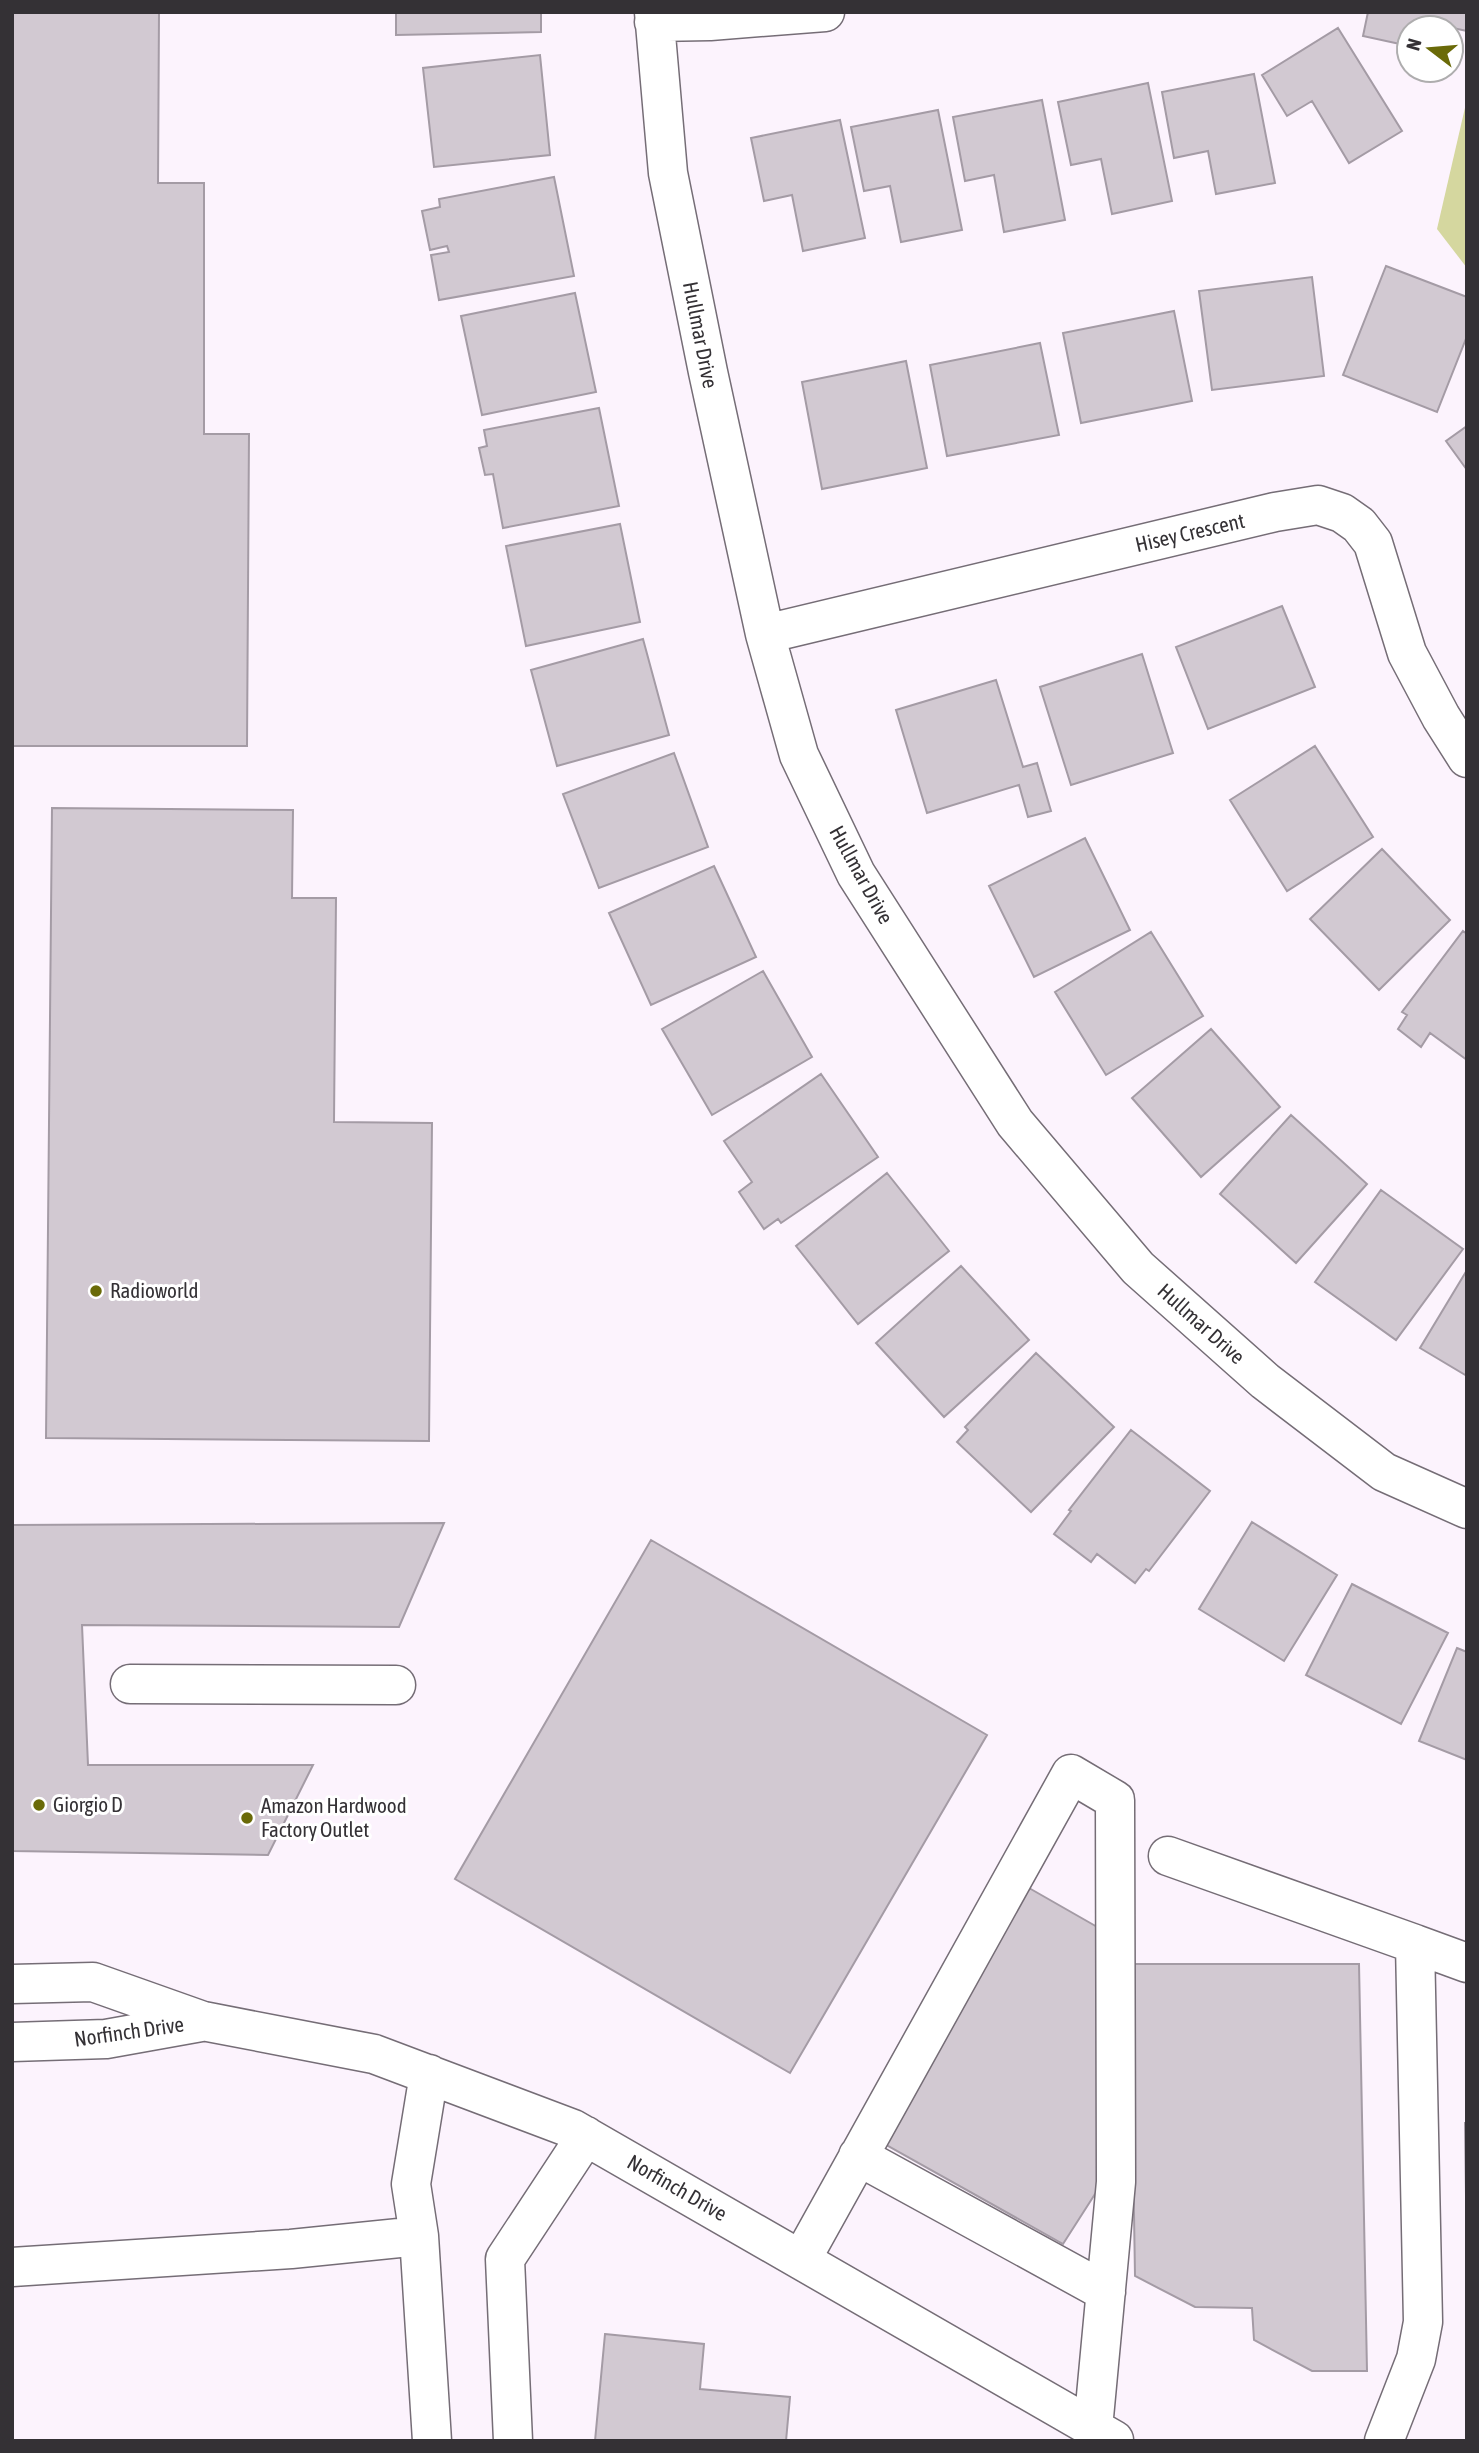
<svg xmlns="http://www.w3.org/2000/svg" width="1479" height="2453" font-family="'Asap Condensed',sans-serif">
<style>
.green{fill:#d5d79f}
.building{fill:#d2c9d2;stroke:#a49ba5;stroke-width:2}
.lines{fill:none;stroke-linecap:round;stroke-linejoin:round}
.minor-casing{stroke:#756d76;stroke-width:41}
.minor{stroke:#fff;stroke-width:38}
.poi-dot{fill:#6a6a08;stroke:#fff;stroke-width:2.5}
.labels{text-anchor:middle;stroke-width:6;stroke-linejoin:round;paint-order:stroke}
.street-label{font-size:21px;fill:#343135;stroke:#fff}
.poi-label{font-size:21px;fill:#343135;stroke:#fff;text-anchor:start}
</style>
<rect width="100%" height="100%" fill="#fcf3fd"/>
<path class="green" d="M 1467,99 L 1467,268 L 1437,229 Z"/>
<path class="building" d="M 12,12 L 159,12 L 158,183 L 204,183 L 204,434 L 249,434 L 247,746 L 12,746 Z
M 396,12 L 541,12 L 541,32 L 396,35 Z
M 1368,12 L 1467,12 L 1467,31 L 1448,27 L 1409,28 L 1409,46 L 1363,36 Z
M 1338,28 L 1402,131 L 1349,163 L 1312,101 L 1287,116 L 1262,75 Z
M 540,55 L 550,155 L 434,167 L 423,68 Z
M 1254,74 L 1275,183 L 1216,194 L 1208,151 L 1174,158 L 1162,92 Z
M 1148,83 L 1172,201 L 1112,214 L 1101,159 L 1071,165 L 1058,102 Z
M 1042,100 L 1065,220 L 1004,232 L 994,175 L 965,181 L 953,117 Z
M 938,110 L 962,230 L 901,242 L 890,186 L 864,191 L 851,127 Z
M 840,120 L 865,238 L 803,251 L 792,195 L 764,201 L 751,138 Z
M 554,177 L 574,276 L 439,300 L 431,255 L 449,252 L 447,246 L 430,250 L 422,211 L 440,207 L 439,199 Z
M 1386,266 L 1467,297 L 1467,336 L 1437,412 L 1343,375 Z
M 1312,277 L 1324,376 L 1212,390 L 1199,291 Z
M 575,293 L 596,392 L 482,415 L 461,316 Z
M 1174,311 L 1192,401 L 1081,423 L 1063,333 Z
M 1040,343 L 1059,435 L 947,456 L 930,365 Z
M 906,361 L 927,468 L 822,489 L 802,382 Z
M 599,408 L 619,506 L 503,528 L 493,474 L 485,475 L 479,448 L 487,446 L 484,430 Z
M 1467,426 L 1467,470 L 1446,441 Z
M 620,524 L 640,622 L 526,646 L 506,546 Z
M 1282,606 L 1315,687 L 1208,729 L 1176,647 Z
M 643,639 L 669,735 L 557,766 L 531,670 Z
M 1142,654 L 1173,753 L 1071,785 L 1040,687 Z
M 996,680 L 1023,767 L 1037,763 L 1051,811 L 1028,817 L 1019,785 L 927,813 L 896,710 Z
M 1315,746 L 1373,837 L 1287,891 L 1230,800 Z
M 674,753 L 708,847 L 599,888 L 563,794 Z
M 52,808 L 293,810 L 292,898 L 336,898 L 334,1122 L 432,1123 L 429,1441 L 46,1438 Z
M 1085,838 L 1130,930 L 1034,977 L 989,886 Z
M 1382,849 L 1450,920 L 1379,990 L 1310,919 Z
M 714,866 L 756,957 L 651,1005 L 609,913 Z
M 1463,931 L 1467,934 L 1467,1060 L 1430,1033 L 1421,1047 L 1398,1029 L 1407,1015 L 1402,1012 Z
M 1151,932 L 1203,1016 L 1106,1075 L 1055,992 Z
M 763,971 L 812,1057 L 712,1115 L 662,1029 Z
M 1211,1029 L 1280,1107 L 1201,1177 L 1132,1098 Z
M 821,1074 L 878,1157 L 781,1223 L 778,1219 L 764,1229 L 739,1192 L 752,1182 L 724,1141 Z
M 1291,1115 L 1367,1184 L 1296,1263 L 1220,1194 Z
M 887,1173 L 949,1251 L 858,1324 L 796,1246 Z
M 1381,1190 L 1463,1249 L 1396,1340 L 1315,1282 Z
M 961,1266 L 1029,1340 L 944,1417 L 876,1343 Z
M 1467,1270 L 1467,1376 L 1420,1348 Z
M 1036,1353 L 1114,1427 L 1031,1512 L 957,1442 L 968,1430 L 965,1427 Z
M 1131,1430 L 1210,1491 L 1149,1571 L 1146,1569 L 1135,1583 L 1097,1554 L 1091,1562 L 1054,1534 L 1071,1511 L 1069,1510 Z
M 1252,1522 L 1337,1575 L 1284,1661 L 1199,1609 Z
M 444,1523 L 399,1627 L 82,1625 L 88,1765 L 313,1765 L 268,1855 L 12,1851 L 12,1525 Z
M 651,1540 L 987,1735 L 790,2073 L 455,1879 Z
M 1352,1584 L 1448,1633 L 1401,1724 L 1306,1675 Z
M 1457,1648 L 1467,1652 L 1467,1760 L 1419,1741 Z
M 1029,1888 L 1099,1928 L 1104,2180 L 1063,2244 L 883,2143 Z
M 1130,1964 L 1359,1964 L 1367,2371 L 1312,2371 L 1254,2340 L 1252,2308 L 1195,2307 L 1135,2276 Z
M 1465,2123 L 1467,2123 L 1467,2269 Z
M 605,2334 L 704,2344 L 700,2389 L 790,2397 L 786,2441 L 595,2441 Z"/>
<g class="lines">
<defs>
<path id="minor" d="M 654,12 L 668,173 L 708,372 L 765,634 L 799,755 L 856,874 L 1015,1123 L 1138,1268 L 1265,1381 L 1384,1472 L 1467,1509
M 654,22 L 710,21 L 825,12
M 765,634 L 1275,512 L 1318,505 L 1342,513 L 1359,525 L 1373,543 L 1407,653 L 1441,717 L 1467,758
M 130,1684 L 396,1685
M 1168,1856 L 1415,1944 L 1423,2322 L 1416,2359 L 1384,2441
M 1415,1944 L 1467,1963
M 12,1984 L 93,1982 L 203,2021 L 374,2054 L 573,2129 L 1114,2440
M 12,2042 L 106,2039 L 201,2022
M 429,2074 L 411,2184 L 419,2236 L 432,2441
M 858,2156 L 1106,2292
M 801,2260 L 1071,1774 L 1115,1800 L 1116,2182 L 1093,2428
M 12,2267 L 291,2249 L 419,2236
M 513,2441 L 505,2259 L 586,2136"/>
</defs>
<use href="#minor" class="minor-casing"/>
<use href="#minor" class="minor"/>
</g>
<g class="poi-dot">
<circle cx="96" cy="1291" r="7"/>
<circle cx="39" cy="1805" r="7"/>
<circle cx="247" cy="1818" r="7"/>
</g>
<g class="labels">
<g class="street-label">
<text transform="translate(700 335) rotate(79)" y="7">Hullmar Drive</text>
<text transform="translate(1190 533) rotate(-13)" y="7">Hisey Crescent</text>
<text transform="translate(861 875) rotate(61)" y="7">Hullmar Drive</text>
<text transform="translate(1201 1324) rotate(42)" y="7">Hullmar Drive</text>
<text transform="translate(129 2032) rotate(-8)" y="7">Norfinch Drive</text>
<text transform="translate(677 2188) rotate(30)" y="7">Norfinch Drive</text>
</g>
<g class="poi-label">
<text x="110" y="1298">Radioworld</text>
<text x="53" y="1812">Giorgio D</text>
<text x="261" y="1813">Amazon Hardwood<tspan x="261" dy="24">Factory Outlet</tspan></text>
</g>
</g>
<rect width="1479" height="2453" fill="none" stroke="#343135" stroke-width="28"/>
<g transform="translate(1430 49) rotate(286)"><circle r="33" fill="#ffffff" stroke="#aeadae" stroke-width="2"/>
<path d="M0-5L12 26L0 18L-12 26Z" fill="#6a6a08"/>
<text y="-10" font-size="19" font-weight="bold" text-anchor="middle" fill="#343135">N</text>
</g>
</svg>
